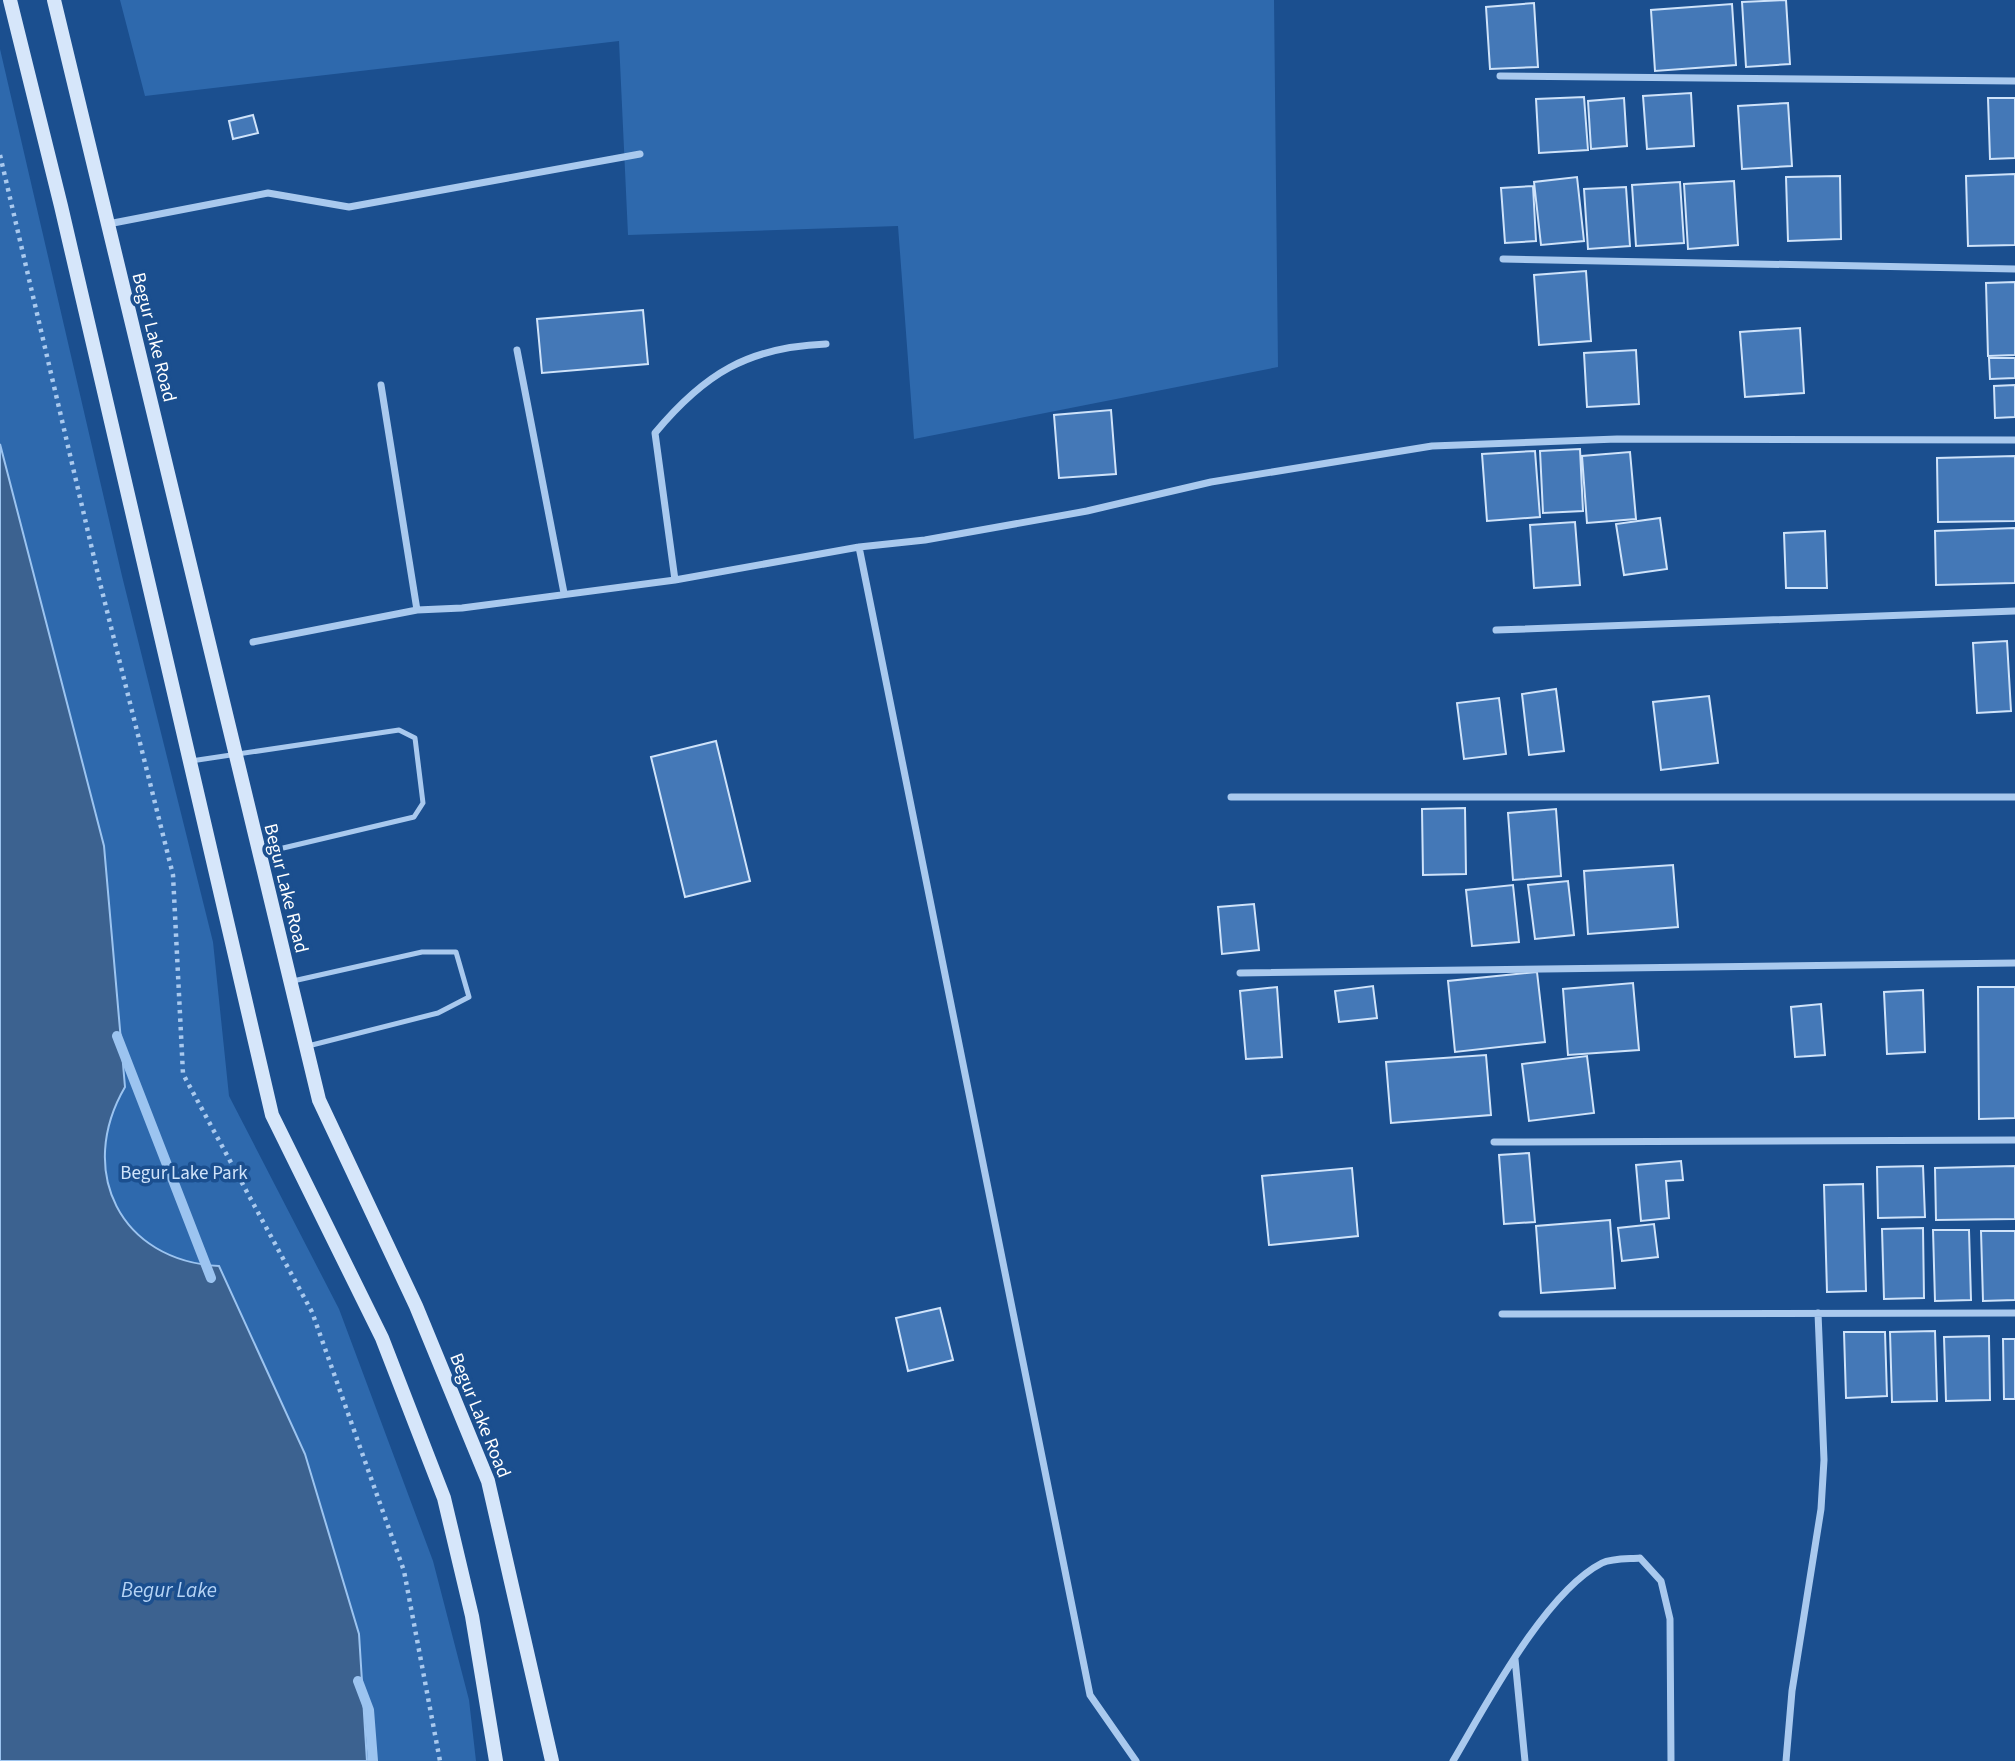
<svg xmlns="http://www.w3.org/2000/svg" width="2015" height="1761" font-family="'Source Sans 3',sans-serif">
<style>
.green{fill:#2e69ad}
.water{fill:#3c6290;stroke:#9cc4f0;stroke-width:2}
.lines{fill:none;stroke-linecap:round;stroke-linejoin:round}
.stream{stroke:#9cc4f0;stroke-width:10}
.building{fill:#4478b7;stroke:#cfe3fa;stroke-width:2}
.path{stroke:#a9c9ee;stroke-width:4.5;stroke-dasharray:3.5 5;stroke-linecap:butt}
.lane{stroke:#a9c9ee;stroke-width:5}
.street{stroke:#a9c9ee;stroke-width:7}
.secondary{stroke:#d6e6fa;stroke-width:14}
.labels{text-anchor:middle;stroke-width:7;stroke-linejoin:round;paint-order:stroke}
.street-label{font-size:19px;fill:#fff;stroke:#1b4f8f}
.park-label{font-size:19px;fill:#cfe3fa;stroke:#1b4f8f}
.water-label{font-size:21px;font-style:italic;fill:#b5d3f5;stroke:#1b4f8f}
</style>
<rect width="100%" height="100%" fill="#1b4f8f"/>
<path class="green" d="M 120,0 L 1274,0 L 1278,367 L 914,439 L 898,226 L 628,235 L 619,41 L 145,96 Z
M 0,49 L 122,576 L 213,942 L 229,1096 L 339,1309 L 433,1561 L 469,1700 L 476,1761 L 367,1761 L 359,1634 L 219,1267 C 120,1260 76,1171 125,1087 L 104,846 L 0,444 Z"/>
<path class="water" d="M 0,444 L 104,846 L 125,1087 C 76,1171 120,1261 219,1266 L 305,1454 L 359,1634 L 367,1761 L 0,1761 Z"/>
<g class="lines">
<path class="stream" d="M 117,1036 L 211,1278
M 358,1681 L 369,1710 L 373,1761"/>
</g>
<path class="building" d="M 1786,0 L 1790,64 L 1746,67 L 1742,2 Z
M 1534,3 L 1538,67 L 1490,69 L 1486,7 Z
M 1732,4 L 1736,65 L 1655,71 L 1651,10 Z
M 1691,93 L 1694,146 L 1647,149 L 1643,96 Z
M 1584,97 L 1588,150 L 1539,153 L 1536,99 Z
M 1624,98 L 1627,146 L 1591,149 L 1588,101 Z
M 1988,98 L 2015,98 L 2015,158 L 1990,159 Z
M 1788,103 L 1792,166 L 1742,169 L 1738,106 Z
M 253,115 L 258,133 L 233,139 L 229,121 Z
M 2015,174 L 2015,245 L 1968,246 L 1966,176 Z
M 1840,176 L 1841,239 L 1788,241 L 1786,177 Z
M 1577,177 L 1584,241 L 1541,245 L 1534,182 Z
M 1734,181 L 1738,245 L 1688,249 L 1684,184 Z
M 1680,182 L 1684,243 L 1636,246 L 1632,185 Z
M 1533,186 L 1536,241 L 1505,243 L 1501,188 Z
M 1626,187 L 1630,246 L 1588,249 L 1584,189 Z
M 1586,271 L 1591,341 L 1539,345 L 1534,275 Z
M 2015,282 L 2015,355 L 1988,356 L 1986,283 Z
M 643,310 L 648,364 L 542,373 L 537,319 Z
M 1800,328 L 1804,393 L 1745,397 L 1740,332 Z
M 1636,350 L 1639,404 L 1587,407 L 1584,353 Z
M 1989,358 L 2015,358 L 2015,378 L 1990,379 Z
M 2015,385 L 2015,417 L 1995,418 L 1994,386 Z
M 1111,410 L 1116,474 L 1059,478 L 1054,415 Z
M 1580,449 L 1583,511 L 1543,513 L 1540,451 Z
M 1535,451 L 1540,517 L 1487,521 L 1482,454 Z
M 1630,452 L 1636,519 L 1587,523 L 1582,456 Z
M 2015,456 L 2015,521 L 1938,522 L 1937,458 Z
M 1660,518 L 1667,569 L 1624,575 L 1616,524 Z
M 1575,522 L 1580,585 L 1534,588 L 1530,525 Z
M 2015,528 L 2015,583 L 1936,585 L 1935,531 Z
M 1825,531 L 1827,588 L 1786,588 L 1784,533 Z
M 2007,641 L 2011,711 L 1977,713 L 1973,643 Z
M 1556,689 L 1564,751 L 1529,755 L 1522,694 Z
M 1709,696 L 1718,763 L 1661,770 L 1653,702 Z
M 1499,698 L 1506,754 L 1464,759 L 1457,703 Z
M 716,741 L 750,881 L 685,897 L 651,757 Z
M 1465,808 L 1466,874 L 1423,875 L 1422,809 Z
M 1556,809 L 1561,876 L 1513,880 L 1508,813 Z
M 1673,865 L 1678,927 L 1588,934 L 1584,871 Z
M 1568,881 L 1574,935 L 1535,939 L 1528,885 Z
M 1513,885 L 1519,942 L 1472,946 L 1466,890 Z
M 1254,904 L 1259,950 L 1222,954 L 1218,907 Z
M 1537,972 L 1545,1042 L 1455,1052 L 1448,981 Z
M 1633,983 L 1639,1050 L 1568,1055 L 1563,989 Z
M 1373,986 L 1377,1018 L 1339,1022 L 1335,991 Z
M 1277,987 L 1282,1057 L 1246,1059 L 1240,991 Z
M 1978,987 L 2015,987 L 2015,1118 L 1979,1119 Z
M 1923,990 L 1925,1052 L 1887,1054 L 1884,992 Z
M 1821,1004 L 1825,1055 L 1795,1057 L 1791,1007 Z
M 1486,1055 L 1491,1115 L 1391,1123 L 1386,1062 Z
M 1587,1056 L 1594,1113 L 1529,1121 L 1522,1064 Z
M 1529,1153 L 1535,1222 L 1504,1224 L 1499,1155 Z
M 1681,1161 L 1683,1180 L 1666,1181 L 1669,1218 L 1641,1221 L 1636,1165 Z
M 1923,1166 L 1925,1217 L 1878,1218 L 1877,1167 Z
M 2015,1166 L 2015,1219 L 1936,1220 L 1935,1168 Z
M 1352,1168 L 1358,1236 L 1269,1245 L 1262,1176 Z
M 1863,1184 L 1866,1291 L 1827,1292 L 1824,1185 Z
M 1610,1220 L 1615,1288 L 1541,1293 L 1536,1226 Z
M 1654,1224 L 1658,1257 L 1622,1261 L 1618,1228 Z
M 1923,1228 L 1924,1298 L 1884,1299 L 1882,1229 Z
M 1933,1230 L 1969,1230 L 1971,1300 L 1935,1301 Z
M 1981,1231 L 2015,1231 L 2015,1300 L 1983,1301 Z
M 940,1308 L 953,1360 L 908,1371 L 896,1318 Z
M 1935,1331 L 1937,1401 L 1892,1402 L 1890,1332 Z
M 1844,1332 L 1885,1332 L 1887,1396 L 1846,1398 Z
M 1989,1336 L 1990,1400 L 1946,1401 L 1944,1337 Z
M 2003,1339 L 2015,1339 L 2015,1399 L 2004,1399 Z"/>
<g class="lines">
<path class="path" d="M 0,155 L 99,579 L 173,875 L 183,1074 L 312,1312 L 404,1571 L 440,1761"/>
<path class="lane" d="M 191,761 L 399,730 L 415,738 L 423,803 L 414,817 L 262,853
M 293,981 L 422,952 L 456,952 L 469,997 L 438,1013 L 308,1046"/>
<path class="street" d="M 1500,76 L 2015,81
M 108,224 L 268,193 L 349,207 L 640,154
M 1503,259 L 2015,269
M 517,350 L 564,593
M 381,385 L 417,610
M 859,547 L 1090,1695 L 1136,1761
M 675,580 L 655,433 C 704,374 748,347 826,344
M 1496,630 L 2015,611
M 253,642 L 417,610 L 462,608 L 675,580 L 859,547 L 925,540 L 1087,511 L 1211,482 L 1432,446 L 1617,439 L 2015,440
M 1231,797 L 2015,797
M 1240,973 L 2015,963
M 1494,1142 L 2015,1140
M 1502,1314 L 2015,1313
M 1515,1659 L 1525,1761
M 1453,1761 C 1486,1705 1545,1592 1602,1563 C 1612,1558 1629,1559 1640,1558 L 1661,1581 L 1670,1619 L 1671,1761
M 1786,1761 L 1792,1691 L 1821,1509 L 1824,1460 L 1818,1313"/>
<path class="secondary" d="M 10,0 L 61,206 L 272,1115 L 382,1338 L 444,1498 L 472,1616 L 496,1761
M 54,0 L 319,1100 L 416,1306 L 488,1481 L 552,1761"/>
</g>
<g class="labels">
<g class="street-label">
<text transform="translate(155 337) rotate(76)" y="7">Begur Lake Road</text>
<text transform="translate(287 888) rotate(76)" y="7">Begur Lake Road</text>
<text transform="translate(481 1415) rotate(68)" y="7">Begur Lake Road</text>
</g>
<g class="park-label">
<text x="184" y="1179">Begur Lake Park</text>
</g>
<g class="water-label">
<text x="169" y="1597">Begur Lake</text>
</g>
</g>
</svg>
